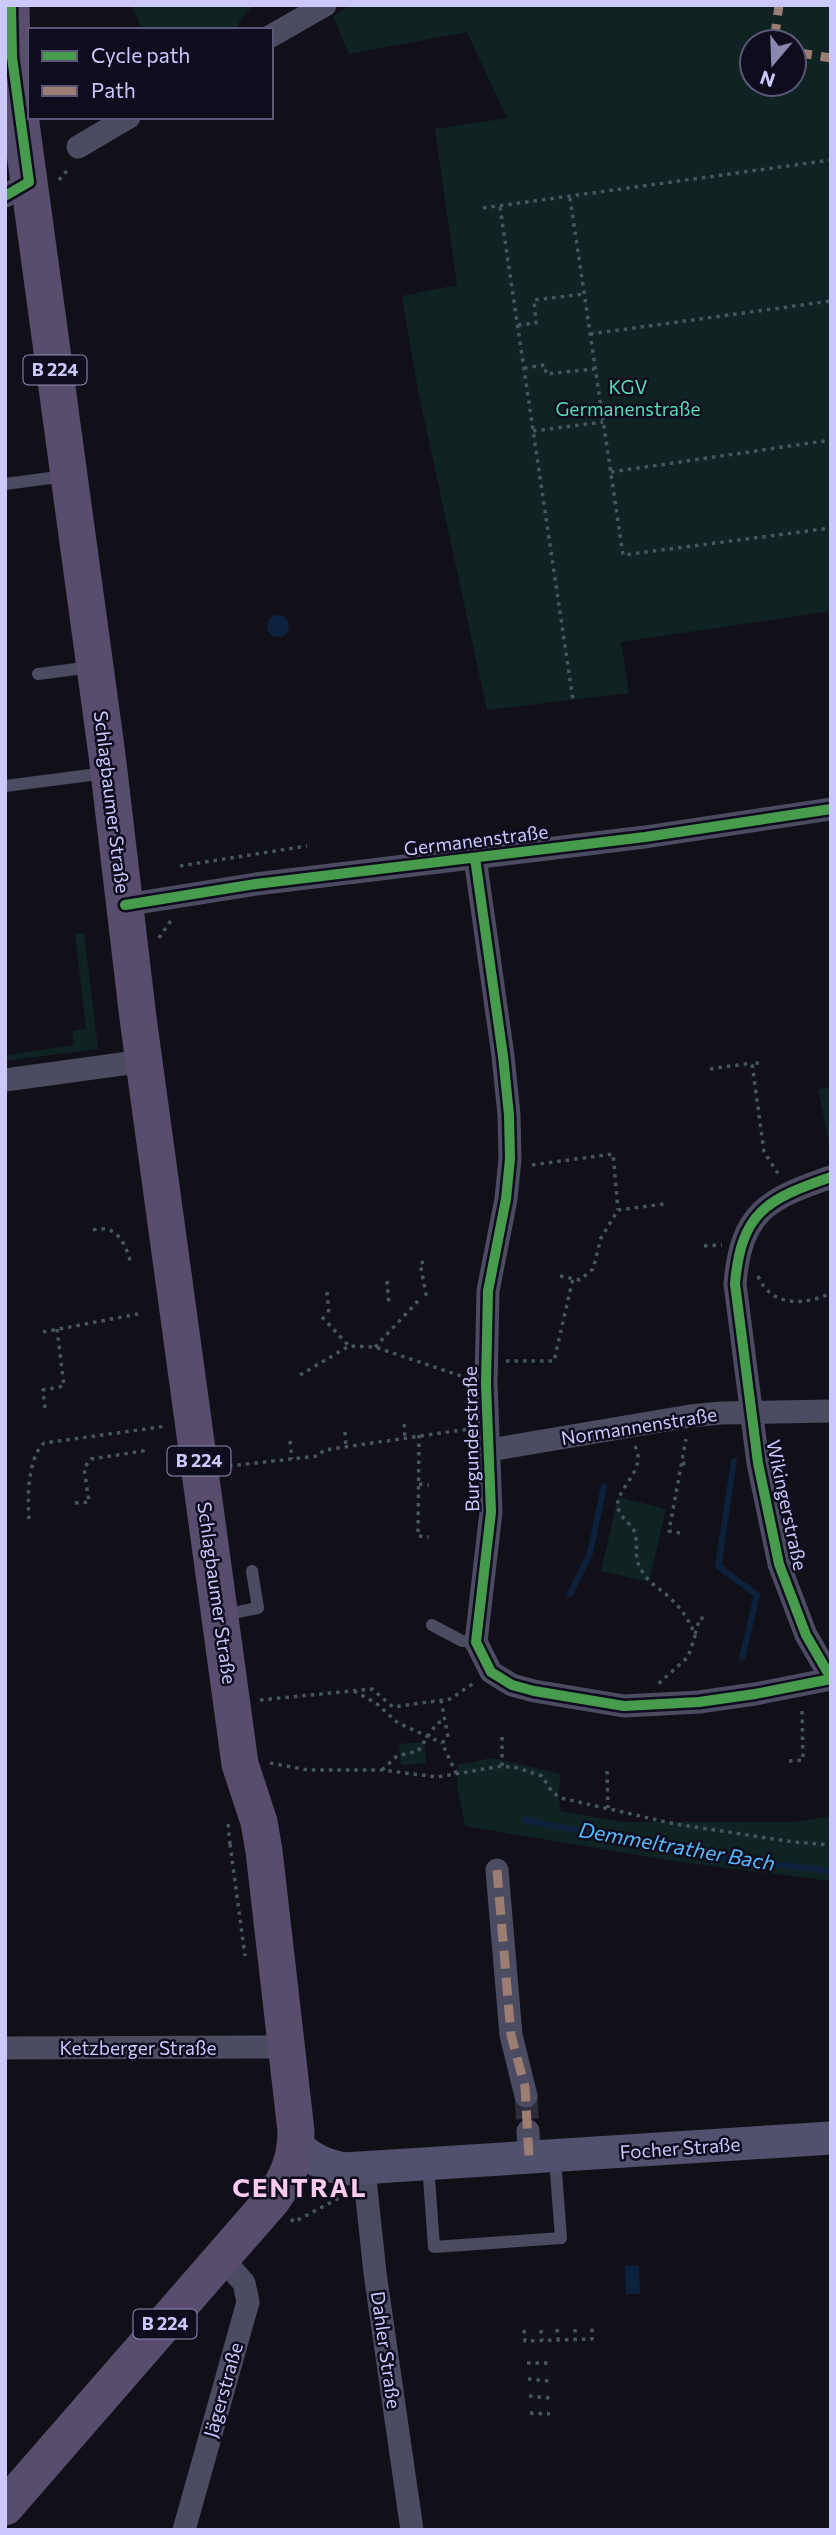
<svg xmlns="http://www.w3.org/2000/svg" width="836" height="2535" font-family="Commissioner,sans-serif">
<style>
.green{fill:#0f2323;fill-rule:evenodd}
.water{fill:#0c213c}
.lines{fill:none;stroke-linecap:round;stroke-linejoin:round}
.stream{stroke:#0c213c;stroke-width:6}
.street-tunnel{stroke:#2d2c3b;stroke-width:23;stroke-dasharray:23 11;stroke-linecap:butt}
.path{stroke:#465560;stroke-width:3.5;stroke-dasharray:3.5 5;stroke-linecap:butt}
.lane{stroke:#4b4b62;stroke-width:12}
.street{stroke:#4b4b62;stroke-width:23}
.secondary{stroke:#51516d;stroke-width:33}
.primary{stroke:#584d6c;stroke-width:37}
.quiet{stroke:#9b7d72;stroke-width:9;stroke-dasharray:18 9;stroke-linecap:butt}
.cycleway-casing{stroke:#0e0c1d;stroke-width:15}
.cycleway{stroke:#469c4c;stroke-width:10}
.labels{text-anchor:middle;stroke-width:5;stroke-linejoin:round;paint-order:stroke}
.shield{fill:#0e0c1d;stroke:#9290ba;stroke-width:2}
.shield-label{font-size:18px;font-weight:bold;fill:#cbc8fe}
.park-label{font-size:19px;fill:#56dcb3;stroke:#0e0c1d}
.street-label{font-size:19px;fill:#cbc8fe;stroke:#0e0c1d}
.water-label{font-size:21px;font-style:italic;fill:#57bafd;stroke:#0e0c1d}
.district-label{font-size:26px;font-weight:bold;letter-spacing:2px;fill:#fecaee;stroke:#0e0c1d}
</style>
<rect width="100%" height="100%" fill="#111019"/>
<path class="green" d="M 132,5 L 254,5 L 240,20 L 237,30 L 142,30 Z
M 351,5 L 831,5 L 831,611 L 621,642 L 629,693 L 487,710 L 418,390 L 402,296 L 457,285 L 435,129 L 507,118 L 467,32 L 349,54 L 333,16 ZM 752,42 L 794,42 L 794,84 L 752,84 Z
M 84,933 L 98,1049 L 5,1061 L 5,1055 L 74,1045 L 72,1031 L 86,1028 L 75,934 Z
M 831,1087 L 831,1151 L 818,1089 Z
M 618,1497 L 666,1509 L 649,1582 L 601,1571 Z
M 424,1742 L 426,1763 L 401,1765 L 399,1744 Z
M 492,1758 L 561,1774 L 558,1794 L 561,1811 L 623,1822 L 795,1822 L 831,1816 L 831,1881 L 680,1862 L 465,1826 L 457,1785 L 458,1765 Z"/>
<path class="water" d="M267 626a11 11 0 1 1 22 0a11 11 0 1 1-22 0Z
M 625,2266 L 639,2266 L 640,2294 L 626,2294 Z"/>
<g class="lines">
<path class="stream" d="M 734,1461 L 718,1566 L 757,1595 L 742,1658
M 570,1594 L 590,1553 L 604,1486
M 525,1820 L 697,1854 L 831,1871"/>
<path class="street-tunnel" d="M 526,2096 L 528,2131"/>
<path class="path" d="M 59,180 L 70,167
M 570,198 L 623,555 L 831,528
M 500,207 L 573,700
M 483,208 L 831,160
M 518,325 L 536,323 L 534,300 L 584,294
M 590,334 L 831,301
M 524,368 L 545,365 L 546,374 L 594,369
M 533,431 L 603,422
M 611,472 L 831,440
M 180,866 L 307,846
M 159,938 L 172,919
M 759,1063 L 752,1063 L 764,1152 L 779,1175
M 710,1069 L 752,1063
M 532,1165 L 613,1154 L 618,1210
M 93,1230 C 117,1223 126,1245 131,1264
M 704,1246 L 722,1245
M 424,1262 L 420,1263 L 427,1299
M 560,1276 L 580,1280 L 593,1269 L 601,1238 L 618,1210 L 664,1204
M 758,1276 C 771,1307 804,1306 831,1293
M 387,1281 L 389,1305
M 327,1292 L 329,1315
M 322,1317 L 349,1346
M 43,1332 L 138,1314
M 375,1347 L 419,1300
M 506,1361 L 554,1361 L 573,1278
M 300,1375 L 349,1346 L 375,1347 L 464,1377
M 45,1408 L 43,1390 L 64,1386 L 57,1329
M 404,1424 L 405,1437
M 345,1432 L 346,1447
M 419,1435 L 418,1536 L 429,1537
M 290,1441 L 292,1459
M 635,1446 C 649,1472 610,1491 619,1511 C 622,1519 632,1524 635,1533 C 639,1550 632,1558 644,1574 C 650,1584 659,1588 668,1596 C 680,1607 690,1620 695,1636 L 688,1657 L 658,1684
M 682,1463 L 690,1465
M 229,1466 L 318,1456 L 324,1450 L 469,1429
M 419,1484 L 429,1485
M 75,1503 L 89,1502 L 84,1468 L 91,1459 L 143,1451 L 144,1456
M 29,1519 C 27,1499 28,1457 44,1443 L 167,1426
M 680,1533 L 669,1531 L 686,1439
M 695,1634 L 700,1618 L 708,1619
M 354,1691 L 376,1703 L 398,1723 L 442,1743
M 260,1700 L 372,1689 L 393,1707 L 450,1699 L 474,1683
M 441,1700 L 448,1737 L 442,1743 L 457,1775
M 789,1761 L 803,1760 L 802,1707
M 270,1763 L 308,1770 L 382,1770 L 437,1777 L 502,1766 L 518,1768 L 542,1776 L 552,1792 L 561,1798 L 675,1824 L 794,1842 L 831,1845
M 502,1766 L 502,1734
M 382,1770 L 397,1756 L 418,1751 L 437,1723 L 445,1721
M 607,1771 L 608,1808
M 228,1824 L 230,1844 L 234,1843
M 230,1844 L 245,1956
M 291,2219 L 294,2222 L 341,2197
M 557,2329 L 558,2340
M 575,2329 L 575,2340
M 524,2330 L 525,2341 L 592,2339 L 592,2328
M 541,2330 L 542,2341
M 527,2363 L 549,2363
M 528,2379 L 549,2381
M 529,2396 L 550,2398
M 530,2413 L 550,2414"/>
<path class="lane" d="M 5,484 L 65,476
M 38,674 L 91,667
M 5,786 L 106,773
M 223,1615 L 258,1608 L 252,1571
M 432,1625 L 462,1641 L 476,1642
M 428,2164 L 434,2247 L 561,2238 L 555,2159"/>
<path class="street" d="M 271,36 L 325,5
M 78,147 L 129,117
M 5,196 L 29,182
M 475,858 L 503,1056 L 509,1115 L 510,1159 L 506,1199 L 488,1291 L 486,1384 L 491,1512 L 476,1642 L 491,1672 L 512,1685 L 534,1691 L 624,1706 L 699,1702 L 755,1694 L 831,1679
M 125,905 L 256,884 L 645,837 L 831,809
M 5,1080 L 144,1061
M 831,1177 C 767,1199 741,1212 735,1284 L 758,1463 L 779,1564 L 806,1635 L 831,1678
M 490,1450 L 690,1416 L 721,1413 L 831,1411
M 497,1870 L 511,2035 L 526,2096
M 5,2048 L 270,2047
M 528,2131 L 529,2157
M 364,2169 L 375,2273 L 412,2530
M 184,2530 L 248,2302 L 244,2283 L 222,2258"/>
<path class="secondary" d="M 296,2144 C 310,2159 324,2165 344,2169 L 831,2138"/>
<path class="primary" d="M 5,2507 L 272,2200 C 288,2178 296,2158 296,2131 L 264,1851 L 259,1822 L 240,1764 L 138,1018 L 107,755 L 12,57 L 11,5"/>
<path class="quiet" d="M 774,42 L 779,5
M 794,52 L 831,58
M 497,1870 L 511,2035 L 525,2087 L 529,2157"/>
<defs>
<path id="cycleway" d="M 5,196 L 29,182 L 12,57 L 11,5
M 475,858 L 503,1056 L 509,1115 L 510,1159 L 506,1199 L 488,1291 L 486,1384 L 491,1512 L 476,1642 L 491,1672 L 512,1685 L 534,1691 L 624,1706 L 699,1702 L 755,1694 L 831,1679
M 125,905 L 256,884 L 645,837 L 831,809
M 831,1177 C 767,1199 741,1212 735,1284 L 758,1463 L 779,1564 L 806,1635 L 831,1678"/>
</defs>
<use href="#cycleway" class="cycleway-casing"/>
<use href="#cycleway" class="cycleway"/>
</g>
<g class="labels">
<g class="shield">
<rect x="23.5" y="355.5" width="63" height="29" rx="5"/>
<rect x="167.5" y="1446.5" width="63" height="29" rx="5"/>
<rect x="133.5" y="2309.5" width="63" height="29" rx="5"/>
</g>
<g class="shield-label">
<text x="55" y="376">B 224</text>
<text x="199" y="1467">B 224</text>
<text x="165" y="2330">B 224</text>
</g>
<g class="park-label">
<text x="628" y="394">KGV<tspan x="628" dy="22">Germanenstraße</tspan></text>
</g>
<g class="street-label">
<text transform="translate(112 802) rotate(83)" y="7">Schlagbaumer Straße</text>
<text transform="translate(476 840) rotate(-7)" y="7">Germanenstraße</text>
<text transform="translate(639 1426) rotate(-9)" y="7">Normannenstraße</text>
<text transform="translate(471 1439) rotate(-91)" y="7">Burgunderstraße</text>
<text transform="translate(787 1505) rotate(78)" y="7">Wikingerstraße</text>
<text transform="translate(217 1593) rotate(82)" y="7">Schlagbaumer Straße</text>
<text x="138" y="2055">Ketzberger Straße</text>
<text transform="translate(680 2148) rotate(-4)" y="7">Focher Straße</text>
<text transform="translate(386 2350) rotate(82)" y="7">Dahler Straße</text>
<text transform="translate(223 2390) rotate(-74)" y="7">Jägerstraße</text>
</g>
<g class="water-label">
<text transform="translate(677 1847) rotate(10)" y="7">Demmeltrather Bach</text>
</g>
<g class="district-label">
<text x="300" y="2197">CENTRAL</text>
</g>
</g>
<rect width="836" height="2535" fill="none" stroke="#cbc8fe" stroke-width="14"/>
<rect x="28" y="28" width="245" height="91" fill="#0e0c1d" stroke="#5a5777" stroke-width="2"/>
<rect x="42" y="51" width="35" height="10" fill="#469c4c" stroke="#5a5777" stroke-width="2"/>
<text x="91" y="63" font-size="21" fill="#cbc8fe">Cycle path</text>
<rect x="42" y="86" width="35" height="10" fill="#9b7d72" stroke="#5a5777" stroke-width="2"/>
<text x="91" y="98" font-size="21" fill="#cbc8fe">Path</text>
<g transform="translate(773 63) rotate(199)"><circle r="33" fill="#0e0c1d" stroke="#5a5777" stroke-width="2"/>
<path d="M0-5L12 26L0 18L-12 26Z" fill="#8a88ae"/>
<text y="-10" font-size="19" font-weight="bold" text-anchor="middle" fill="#cbc8fe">N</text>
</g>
</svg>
